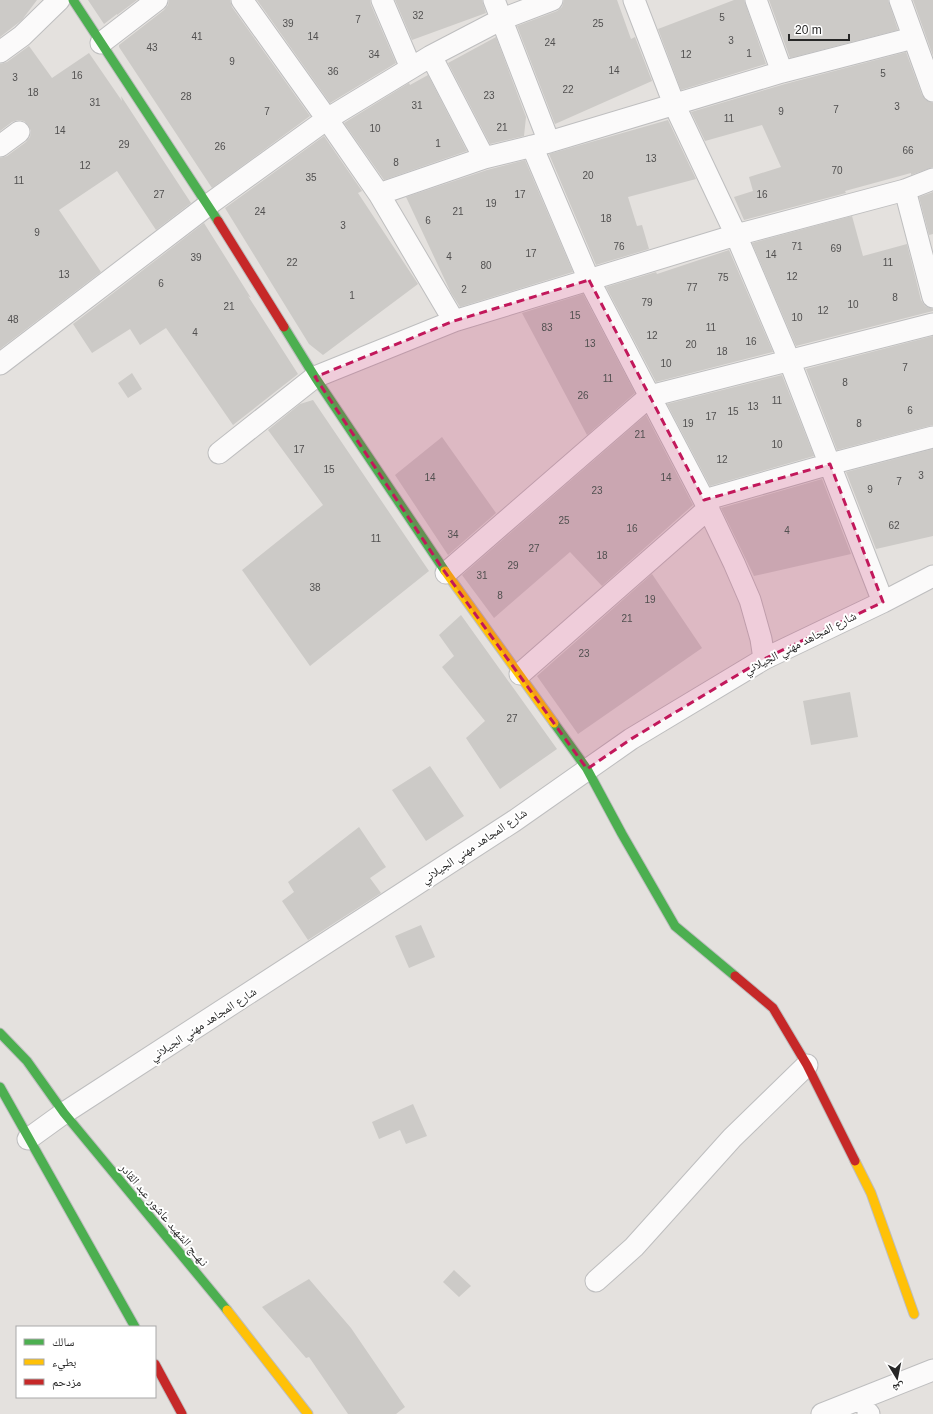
<svg xmlns="http://www.w3.org/2000/svg" width="933" height="1414" font-family="Arial,'Noto Naskh Arabic',sans-serif">
<style>
.building{fill:#cccac7}
.lines{fill:none;stroke-linecap:round;stroke-linejoin:round}
.street-casing{stroke:#bebebf;stroke-width:23}
.fast-casing{stroke:#bebebf;stroke-width:11}
.slow-casing{stroke:#bebebf;stroke-width:11}
.jam-casing{stroke:#bebebf;stroke-width:11}
.street{stroke:#fbfafa;stroke-width:21}
.fast{stroke:#4caf50;stroke-width:9}
.slow{stroke:#ffc107;stroke-width:9}
.jam{stroke:#c62828;stroke-width:9}
.marked{fill:#c2185b;fill-opacity:0.2;stroke:#c2185b;stroke-width:3;stroke-dasharray:8 5;stroke-linejoin:round}
.labels{text-anchor:middle;stroke-width:4;stroke-linejoin:round;paint-order:stroke}
.number-label{font-size:10px;fill:#515050}
.street-label{font-size:12px;fill:#272727;stroke:#fff}
</style>
<rect width="100%" height="100%" fill="#e4e1de"/>
<path class="building" d="M 0,0 L 37,0 L 22,20 L 0,37 Z
M 88,0 L 137,0 L 117,15 L 117,14 L 104,24 Z
M 169,0 L 230,0 L 232,7 L 310,116 L 212,188 L 119,47 L 119,45 L 164,10 L 168,5 Z
M 257,0 L 370,0 L 371,5 L 396,63 L 330,103 Z
M 395,0 L 482,0 L 486,13 L 412,40 Z
M 564,0 L 617,0 L 631,39 L 635,37 L 652,81 L 555,124 L 517,26 L 557,11 L 562,7 Z
M 734,0 L 744,0 L 766,64 L 681,90 L 658,29 Z
M 769,0 L 888,0 L 898,30 L 790,58 Z
M 913,0 L 933,0 L 933,56 Z
M 496,37 L 526,117 L 524,136 L 490,144 L 448,63 Z
M 29,46 L 52,78 L 89,53 L 122,101 L 121,96 L 191,203 L 156,230 L 117,171 L 59,210 L 101,272 L 0,349 L 0,158 L 7,156 L 26,142 L 30,137 L 31,131 L 28,125 L 24,121 L 18,120 L 12,122 L 0,131 L 0,64 L 7,62 Z
M 906,52 L 922,95 L 926,100 L 933,103 L 933,167 L 911,175 L 911,173 L 845,191 L 846,193 L 744,220 L 734,197 L 753,191 L 749,177 L 781,167 L 762,125 L 705,141 L 691,112 L 785,84 Z
M 428,75 L 467,151 L 384,180 L 344,123 L 409,83 L 410,85 Z
M 668,120 L 696,179 L 628,197 L 637,226 L 642,225 L 649,249 L 596,265 L 549,154 Z
M 324,136 L 362,191 L 358,193 L 418,284 L 323,355 L 309,344 L 225,208 Z
M 525,160 L 573,272 L 460,307 L 451,293 L 406,197 L 487,170 Z
M 933,192 L 933,234 L 929,235 L 919,197 Z
M 852,216 L 863,256 L 907,244 L 921,300 L 925,306 L 933,309 L 933,311 L 796,346 L 752,243 Z
M 204,223 L 251,298 L 248,296 L 298,374 L 233,425 L 166,328 L 140,345 L 130,329 L 92,353 L 73,324 Z
M 729,250 L 773,352 L 656,382 L 606,287 L 656,272 L 657,274 Z
M 583,294 L 635,393 L 587,435 L 522,313 Z
M 933,336 L 933,425 L 837,450 L 806,369 Z
M 132,373 L 142,389 L 128,398 L 118,383 Z
M 782,375 L 814,456 L 710,486 L 667,404 Z
M 313,400 L 429,571 L 310,666 L 242,570 L 323,505 L 268,430 L 300,404 Z
M 646,415 L 693,505 L 602,586 L 570,552 L 494,618 L 462,575 Z
M 442,437 L 496,513 L 448,555 L 395,475 Z
M 933,449 L 933,536 L 876,549 L 846,472 Z
M 822,479 L 851,554 L 754,576 L 721,508 Z
M 652,574 L 702,648 L 578,734 L 537,676 Z
M 461,615 L 557,749 L 500,789 L 466,738 L 485,721 L 442,667 L 454,656 L 439,635 Z
M 850,692 L 858,737 L 811,745 L 803,701 Z
M 430,766 L 464,816 L 426,841 L 392,790 Z
M 359,827 L 386,867 L 370,878 L 381,893 L 308,940 L 282,901 L 294,892 L 288,882 Z
M 421,925 L 435,957 L 409,968 L 395,936 Z
M 413,1104 L 427,1136 L 406,1144 L 400,1130 L 379,1139 L 372,1122 Z
M 454,1270 L 471,1286 L 459,1297 L 443,1282 Z
M 309,1279 L 351,1328 L 405,1407 L 396,1414 L 348,1414 L 309,1357 L 306,1358 L 262,1307 Z"/>
<g class="lines">
<defs>
<path id="street" d="M 242,0 L 327,119 L 379,194 L 454,321
M 382,0 L 411,68
M 494,0 L 549,142
M 634,0 L 674,104 L 736,235 L 790,362 L 883,602
M 756,0 L 782,72
M 900,0 L 933,91
M 101,43 L 157,0
M 0,52 L 22,36 L 59,0
M 431,56 L 484,158
M 0,146 L 19,132
M 532,146 L 589,280 L 704,500 L 734,563 L 750,600 L 761,639 L 764,659
M 905,190 L 933,297
M 379,194 L 484,158 L 549,142 L 782,72 L 913,38
M 0,364 L 208,205 L 327,119 L 431,56 L 502,19 L 552,0
M 219,453 L 315,377 L 454,321 L 736,235 L 905,190 L 933,179
M 704,500 L 830,464 L 933,437
M 446,573 L 650,396 L 933,324
M 520,674 L 709,508
M 28,1139 L 64,1113 L 514,821 L 631,739 L 764,659 L 883,602 L 933,576
M 596,1281 L 634,1247 L 732,1138 L 807,1065
M 868,1413 L 869,1414
M 822,1414 L 933,1370"/>
<path id="fast" d="M 73,0 L 218,221
M 284,327 L 315,377 L 445,571
M 554,723 L 587,769 L 622,834 L 675,926 L 735,976
M 0,1033 L 27,1061 L 64,1113 L 227,1310
M 0,1087 L 135,1327"/>
<path id="slow" d="M 445,571 L 554,723
M 855,1161 L 871,1193 L 914,1314
M 227,1310 L 308,1414"/>
<path id="jam" d="M 218,221 L 284,327
M 735,976 L 773,1008 L 807,1065 L 855,1161
M 155,1364 L 182,1414"/>
</defs>
<use href="#street" class="street-casing"/>
<use href="#fast" class="fast-casing"/>
<use href="#slow" class="slow-casing"/>
<use href="#jam" class="jam-casing"/>
<use href="#street" class="street"/>
<use href="#fast" class="fast"/>
<use href="#slow" class="slow"/>
<use href="#jam" class="jam"/>
</g>
<path class="marked" d="M 589,280 L 704,500 L 830,464 L 883,602 L 764,659 L 631,739 L 587,769 L 442,568 L 315,377 L 454,321 Z"/>
<g class="labels">
<g class="number-label">
<text x="418" y="19">32</text>
<text x="722" y="21">5</text>
<text x="358" y="23">7</text>
<text x="288" y="27">39</text>
<text x="598" y="27">25</text>
<text x="197" y="40">41</text>
<text x="313" y="40">14</text>
<text x="731" y="44">3</text>
<text x="550" y="46">24</text>
<text x="152" y="51">43</text>
<text x="749" y="57">1</text>
<text x="374" y="58">34</text>
<text x="686" y="58">12</text>
<text x="232" y="65">9</text>
<text x="614" y="74">14</text>
<text x="333" y="75">36</text>
<text x="883" y="77">5</text>
<text x="77" y="79">16</text>
<text x="15" y="81">3</text>
<text x="568" y="93">22</text>
<text x="33" y="96">18</text>
<text x="489" y="99">23</text>
<text x="186" y="100">28</text>
<text x="95" y="106">31</text>
<text x="417" y="109">31</text>
<text x="897" y="110">3</text>
<text x="836" y="113">7</text>
<text x="267" y="115">7</text>
<text x="781" y="115">9</text>
<text x="729" y="122">11</text>
<text x="502" y="131">21</text>
<text x="375" y="132">10</text>
<text x="60" y="134">14</text>
<text x="438" y="147">1</text>
<text x="124" y="148">29</text>
<text x="220" y="150">26</text>
<text x="908" y="154">66</text>
<text x="651" y="162">13</text>
<text x="396" y="166">8</text>
<text x="85" y="169">12</text>
<text x="837" y="174">70</text>
<text x="588" y="179">20</text>
<text x="311" y="181">35</text>
<text x="19" y="184">11</text>
<text x="159" y="198">27</text>
<text x="520" y="198">17</text>
<text x="762" y="198">16</text>
<text x="491" y="207">19</text>
<text x="260" y="215">24</text>
<text x="458" y="215">21</text>
<text x="606" y="222">18</text>
<text x="428" y="224">6</text>
<text x="343" y="229">3</text>
<text x="37" y="236">9</text>
<text x="619" y="250">76</text>
<text x="797" y="250">71</text>
<text x="836" y="252">69</text>
<text x="531" y="257">17</text>
<text x="771" y="258">14</text>
<text x="449" y="260">4</text>
<text x="196" y="261">39</text>
<text x="292" y="266">22</text>
<text x="888" y="266">11</text>
<text x="486" y="269">80</text>
<text x="64" y="278">13</text>
<text x="792" y="280">12</text>
<text x="723" y="281">75</text>
<text x="161" y="287">6</text>
<text x="692" y="291">77</text>
<text x="464" y="293">2</text>
<text x="352" y="299">1</text>
<text x="895" y="301">8</text>
<text x="647" y="306">79</text>
<text x="853" y="308">10</text>
<text x="229" y="310">21</text>
<text x="823" y="314">12</text>
<text x="575" y="319">15</text>
<text x="797" y="321">10</text>
<text x="13" y="323">48</text>
<text x="547" y="331">83</text>
<text x="711" y="331">11</text>
<text x="195" y="336">4</text>
<text x="652" y="339">12</text>
<text x="751" y="345">16</text>
<text x="590" y="347">13</text>
<text x="691" y="348">20</text>
<text x="722" y="355">18</text>
<text x="666" y="367">10</text>
<text x="905" y="371">7</text>
<text x="608" y="382">11</text>
<text x="845" y="386">8</text>
<text x="583" y="399">26</text>
<text x="777" y="404">11</text>
<text x="753" y="410">13</text>
<text x="910" y="414">6</text>
<text x="733" y="415">15</text>
<text x="711" y="420">17</text>
<text x="688" y="427">19</text>
<text x="859" y="427">8</text>
<text x="640" y="438">21</text>
<text x="777" y="448">10</text>
<text x="299" y="453">17</text>
<text x="722" y="463">12</text>
<text x="329" y="473">15</text>
<text x="921" y="479">3</text>
<text x="430" y="481">14</text>
<text x="666" y="481">14</text>
<text x="899" y="485">7</text>
<text x="870" y="493">9</text>
<text x="597" y="494">23</text>
<text x="564" y="524">25</text>
<text x="894" y="529">62</text>
<text x="632" y="532">16</text>
<text x="787" y="534">4</text>
<text x="453" y="538">34</text>
<text x="376" y="542">11</text>
<text x="534" y="552">27</text>
<text x="602" y="559">18</text>
<text x="513" y="569">29</text>
<text x="482" y="579">31</text>
<text x="315" y="591">38</text>
<text x="500" y="599">8</text>
<text x="650" y="603">19</text>
<text x="627" y="622">21</text>
<text x="584" y="657">23</text>
<text x="512" y="722">27</text>
</g>
<g class="street-label">
<text transform="translate(800 643) rotate(-27)" y="4">شارع المجاهد مهني الجيلاني</text>
<text transform="translate(474 846) rotate(-34)" y="4">شارع المجاهد مهني الجيلاني</text>
<text transform="translate(203 1024) rotate(-33)" y="4">شارع المجاهد مهني الجيلاني</text>
<text transform="translate(164 1215) rotate(50)" y="4">نـهــج الشهيد عاشور عبد القادر</text>
</g>
</g>
<rect x="16" y="1326" width="140" height="72" fill="#ffffff" stroke="#a9a9a9"/>
<rect x="24" y="1339" width="20" height="6" fill="#4caf50" stroke="#a9a9a9"/>
<text x="52" y="1346" font-size="12" fill="#272727">سالك</text>
<rect x="24" y="1359" width="20" height="6" fill="#ffc107" stroke="#a9a9a9"/>
<text x="52" y="1366" font-size="12" fill="#272727">بطيء</text>
<rect x="24" y="1379" width="20" height="6" fill="#c62828" stroke="#a9a9a9"/>
<text x="52" y="1386" font-size="12" fill="#272727">مزدحم</text>
<g transform="translate(897 1378) rotate(170)" stroke="#ffffff" stroke-width="3" paint-order="stroke">
<path d="M0-3L7 15L0 10L-7 15Z" fill="#272727"/>
<text y="-6" font-size="11" font-weight="bold" text-anchor="middle" fill="#272727">ش</text>
</g>
<path d="M789 34v6h60v-6" fill="none" stroke="#272727" stroke-width="2"/>
<text x="795" y="34" font-size="12" fill="#272727" stroke="#ffffff" stroke-width="3" paint-order="stroke">20 m</text>
</svg>
